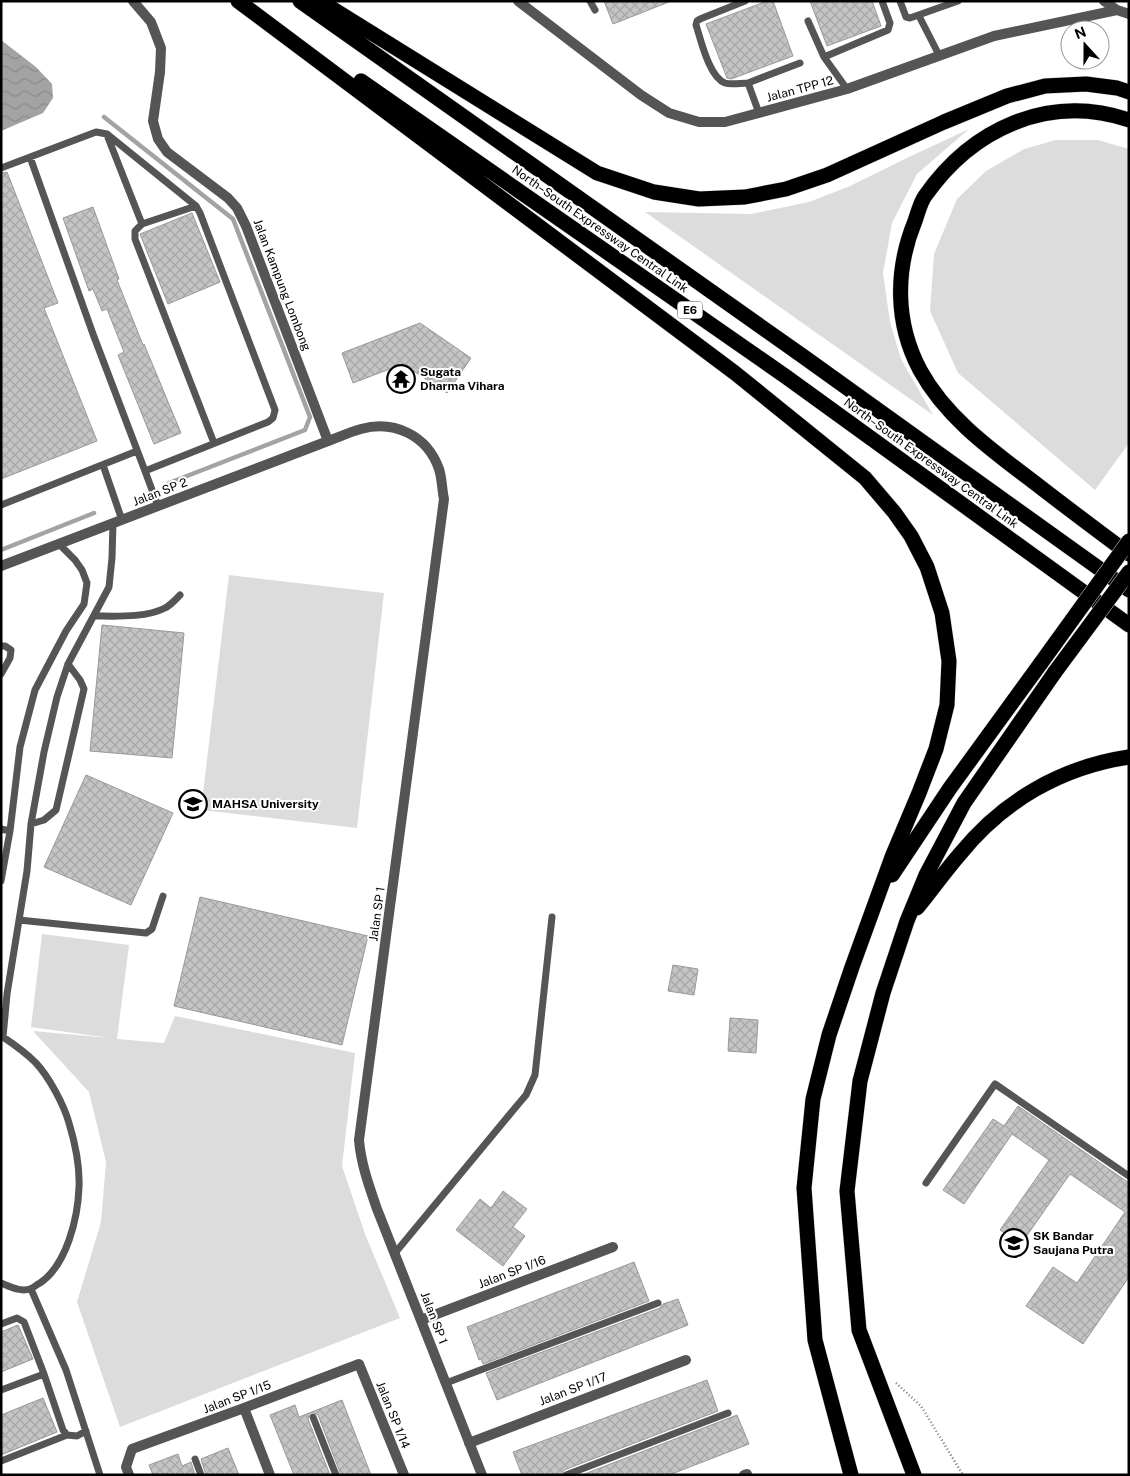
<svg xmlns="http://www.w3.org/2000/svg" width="1130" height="1476" font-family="'Public Sans',sans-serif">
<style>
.grass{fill:#dcdcdc}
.water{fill:url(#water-waves)}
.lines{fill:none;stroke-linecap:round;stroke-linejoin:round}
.stream{stroke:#a3a3a3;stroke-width:4.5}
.building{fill:url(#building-cross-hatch);stroke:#999}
.motorway-casing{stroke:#dbdbdb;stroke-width:16}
.path{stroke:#777;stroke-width:2.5;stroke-dasharray:1 2.5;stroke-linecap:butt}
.service{stroke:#555;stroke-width:7}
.minor{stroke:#555;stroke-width:10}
.tertiary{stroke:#555;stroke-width:10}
.motorway{stroke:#000;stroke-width:15}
.motorway-bridge-casing{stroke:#dbdbdb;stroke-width:16;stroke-linecap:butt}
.motorway-bridge{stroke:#000;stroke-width:15}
.labels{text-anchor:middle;stroke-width:4;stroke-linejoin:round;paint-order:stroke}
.shield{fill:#fff;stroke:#4c4c4c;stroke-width:1}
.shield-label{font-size:11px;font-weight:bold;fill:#000}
.street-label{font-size:12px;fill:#000;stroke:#fff}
.poi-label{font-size:12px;font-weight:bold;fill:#000;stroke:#fff;text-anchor:start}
</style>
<defs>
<pattern id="water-waves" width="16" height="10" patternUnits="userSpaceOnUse" patternTransform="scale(1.25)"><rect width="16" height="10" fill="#a3a3a3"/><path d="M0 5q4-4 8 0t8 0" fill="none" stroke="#8b8b8b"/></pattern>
<pattern id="building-cross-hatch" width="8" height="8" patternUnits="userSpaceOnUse" patternTransform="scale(1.25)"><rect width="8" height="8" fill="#c4c4c4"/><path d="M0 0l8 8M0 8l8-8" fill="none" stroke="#a7a7a7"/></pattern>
</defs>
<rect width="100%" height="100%" fill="#fff"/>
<path class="grass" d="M 969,129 L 917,174 L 892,223 L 883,273 L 890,322 L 901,359 L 933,415 L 645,212 L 751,214 L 809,202 L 850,186 L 911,156 Z
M 1056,140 L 1098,140 L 1129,149 L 1129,443 L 1095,490 L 958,373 L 930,311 L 934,254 L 957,199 L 986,171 L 1024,149 Z
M 229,575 L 384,593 L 357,828 L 201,810 Z
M 42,934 L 129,945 L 117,1039 L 164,1043 L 175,1016 L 355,1053 L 342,1166 L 365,1234 L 400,1318 L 120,1427 L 77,1302 L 101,1222 L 106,1162 L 89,1092 L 33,1031 L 110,1038 L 31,1027 Z"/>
<path class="water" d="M 1,40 L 36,67 L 52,84 L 53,98 L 43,113 L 1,131 Z"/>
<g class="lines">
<path class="stream" d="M 104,117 L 233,219 L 310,417 L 305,430 L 169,483
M 1,550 L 94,513"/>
</g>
<path class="building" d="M 604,1 L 669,1 L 669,2 L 613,24 Z
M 767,1 L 773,1 L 793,56 L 731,79 L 727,78 L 706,24 Z
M 810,1 L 872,1 L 881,26 L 827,46 Z
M 7,172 L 58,303 L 44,308 L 97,441 L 1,479 L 1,173 Z
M 93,207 L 119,279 L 117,280 L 143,345 L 144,344 L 181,433 L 154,444 L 118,355 L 124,352 L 107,309 L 102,311 L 93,289 L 89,291 L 63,218 Z
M 192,213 L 220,282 L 168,304 L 140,234 Z
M 420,323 L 471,358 L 447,393 L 403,364 L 353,383 L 342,353 Z
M 102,625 L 184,633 L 172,758 L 90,751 Z
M 86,775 L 173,813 L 131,905 L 44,867 Z
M 200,897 L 368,936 L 342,1045 L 174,1006 Z
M 673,965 L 698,969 L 694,995 L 668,991 Z
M 730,1018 L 758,1020 L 756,1053 L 728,1051 Z
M 1018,1106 L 1129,1183 L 1129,1277 L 1083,1344 L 1026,1306 L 1053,1267 L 1077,1283 L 1125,1212 L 1070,1174 L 1021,1244 L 1000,1230 L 1049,1160 L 1012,1134 L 964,1204 L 943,1190 L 993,1119 L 1004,1126 Z
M 503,1191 L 527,1209 L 513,1227 L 525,1236 L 503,1266 L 456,1230 L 480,1199 L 491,1208 Z
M 634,1262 L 649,1301 L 483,1364 L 481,1359 L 479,1360 L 467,1327 Z
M 678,1299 L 688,1325 L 497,1400 L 486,1373 L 660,1308 L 663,1304 Z
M 18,1325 L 33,1359 L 1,1372 L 1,1332 Z
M 707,1380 L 718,1411 L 564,1470 L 561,1475 L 522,1475 L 513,1452 Z
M 43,1398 L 57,1432 L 1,1455 L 1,1415 Z
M 342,1400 L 371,1475 L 341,1475 L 318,1415 L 313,1412 L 309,1414 L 308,1419 L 330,1475 L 294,1475 L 270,1415 L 295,1405 L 299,1417 Z
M 737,1415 L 749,1444 L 669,1475 L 582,1475 Z
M 228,1448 L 239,1475 L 206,1475 L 201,1459 Z
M 178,1454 L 182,1466 L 191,1462 L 195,1475 L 153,1475 L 149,1465 Z"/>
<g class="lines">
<defs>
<path id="motorway" d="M 238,1 L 735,373 L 865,478 L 894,512 L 911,536 L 927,567 L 942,613 L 949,661 L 947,705 L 936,749 L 919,793 L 892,857 L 852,967 L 829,1035 L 813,1099 L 804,1188 L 815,1340 L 851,1475
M 300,1 L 804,357 L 1129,590
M 320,1 L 597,173 L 654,192 L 699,199 L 745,197 L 786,189 L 827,175 L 944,122 L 1007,96 L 1045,86 L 1086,84 L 1117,88 L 1129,92
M 361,81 L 785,376 L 1129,625
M 1129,120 C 1048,93 972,129 925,196 C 920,203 918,213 915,221 C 895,270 895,323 920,370 C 946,418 993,451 1035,483 C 1066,507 1098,531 1129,554
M 892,875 L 950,788 L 1041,663
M 917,908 C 932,890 945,871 960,854 C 1003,801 1061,767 1129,757
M 914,1475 L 859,1330 L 847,1191 L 860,1081 L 883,993 L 907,921 L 926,875 L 964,803 L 1055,672"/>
</defs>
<use href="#motorway" class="motorway-casing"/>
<path class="path" d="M 896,1383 L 921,1406 L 963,1475"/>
<path class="service" d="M 590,1 L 595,10
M 745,1 L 700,19 L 697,21 L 696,25 C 701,40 709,77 725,83 C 731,85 741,83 748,83 L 759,113
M 900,1 L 906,17 L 910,18 L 958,1
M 919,16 L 939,55
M 808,21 L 824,57 L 847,89
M 824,57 L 888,30 L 890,23 L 882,1
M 748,83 L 800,63
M 107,135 L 142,224
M 30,157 L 93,334 L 145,471
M 1,168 L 96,132 L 107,134 L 196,206 L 200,213 L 275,410 L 273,418 L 268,422 L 145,471 L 158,506
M 196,206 L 142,224 L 135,231 L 135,239 L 214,443
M 103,465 L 122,520
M 1,505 L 137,451
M 94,616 C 115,616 146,618 165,608 C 171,605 176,599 180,595
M 1,646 L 5,646 L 11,650 L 10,658 L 1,674
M 31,824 L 44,820 L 56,810 L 84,689 L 80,680 L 68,664
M 1,829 L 10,831
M 1,881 L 10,831 L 20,747 L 35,690 L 66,631 L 84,604 L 87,583 L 82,570 L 75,560 L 59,544
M 19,920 L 146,933 L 152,929 L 163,896
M 1,1037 L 3,1037 C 15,1045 26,1053 36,1063 C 49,1077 64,1105 69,1123 C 75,1143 80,1166 79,1187 C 78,1217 67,1265 40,1283 C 37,1284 34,1288 30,1289 C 20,1292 11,1287 1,1283
M 3,1037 L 7,994 L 27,871 L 31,824 L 44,752 L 57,697 L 68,664 L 109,587 L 112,558 L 113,523
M 926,1183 L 995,1084 L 1129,1176
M 395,1253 L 515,1108 L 526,1095 L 535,1075 L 552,917
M 31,1289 L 66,1370 L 100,1475
M 1,1324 L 17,1318 L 24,1322 L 44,1374 L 1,1390
M 44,1374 L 63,1430 L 67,1435
M 446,1383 L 658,1303
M 313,1417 L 336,1475
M 195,1459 L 201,1475
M 1,1461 L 67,1435 L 77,1436 L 86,1431
M 566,1475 L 728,1413"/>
<path class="minor" d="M 518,1 L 641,95 L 669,113 L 699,122 L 725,122 L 847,89 L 994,36 L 1117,10
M 1104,1 L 1117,10 L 1129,14
M 328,441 C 339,437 350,432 361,429 C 394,420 427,435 439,469 C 442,478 442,490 444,499 L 359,1140 C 361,1164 369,1186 377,1209 L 482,1475
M 421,1320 L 613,1247
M 244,1408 L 270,1475
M 469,1443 L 686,1360
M 129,1475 L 126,1467 L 132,1449 L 244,1408 L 359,1364 L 404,1475
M 744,1475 L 747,1474"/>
<path class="tertiary" d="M 1,566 L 328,441 L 246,226 L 237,208 L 228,198 L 167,152 L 158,139 L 153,121 L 160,72 L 161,48 L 151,22 L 133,1"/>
<use href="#motorway" class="motorway"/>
<defs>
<path id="motorway-bridge" d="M 1041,663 L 1129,541
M 1055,672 L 1129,572"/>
</defs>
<use href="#motorway-bridge" class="motorway-bridge-casing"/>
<use href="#motorway-bridge" class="motorway-bridge"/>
</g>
<defs>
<symbol id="temple-ring" viewBox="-11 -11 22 22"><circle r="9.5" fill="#fff" stroke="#000" stroke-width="1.5"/><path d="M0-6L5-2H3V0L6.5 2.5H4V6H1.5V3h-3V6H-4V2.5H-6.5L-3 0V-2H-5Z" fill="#000"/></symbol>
<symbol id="university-ring" viewBox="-11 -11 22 22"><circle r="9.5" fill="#fff" stroke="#000" stroke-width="1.5"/><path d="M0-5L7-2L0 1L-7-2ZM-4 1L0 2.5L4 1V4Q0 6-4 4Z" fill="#000"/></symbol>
<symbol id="school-ring" viewBox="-11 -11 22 22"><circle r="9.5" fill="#fff" stroke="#000" stroke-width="1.5"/><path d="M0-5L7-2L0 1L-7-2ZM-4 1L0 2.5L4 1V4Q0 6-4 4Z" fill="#000"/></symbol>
</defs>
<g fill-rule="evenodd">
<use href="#temple-ring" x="385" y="363" width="32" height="32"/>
<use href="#university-ring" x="177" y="788" width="32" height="32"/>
<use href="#school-ring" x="998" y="1227" width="32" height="32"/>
</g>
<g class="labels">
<rect class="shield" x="677.5" y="301.5" width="25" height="17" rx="4"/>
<g class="shield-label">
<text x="690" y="314">E6</text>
</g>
<g class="street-label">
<text transform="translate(800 89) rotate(-15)" y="4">Jalan TPP 12</text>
<text transform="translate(600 229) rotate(35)" y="4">North–South Expressway Central Link</text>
<text transform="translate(282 285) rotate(69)" y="4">Jalan Kampung Lombong</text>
<text transform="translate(931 463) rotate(36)" y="4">North–South Expressway Central Link</text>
<text transform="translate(160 492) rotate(-21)" y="4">Jalan SP 2</text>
<text transform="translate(377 914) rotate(-82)" y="4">Jalan SP 1</text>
<text transform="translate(512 1272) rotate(-21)" y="4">Jalan SP 1/16</text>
<text transform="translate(434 1318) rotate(69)" y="4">Jalan SP 1</text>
<text transform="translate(573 1389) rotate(-21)" y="4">Jalan SP 1/17</text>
<text transform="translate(237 1397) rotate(-21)" y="4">Jalan SP 1/15</text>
<text transform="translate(393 1415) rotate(68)" y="4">Jalan SP 1/14</text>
</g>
<g class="poi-label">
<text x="420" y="376">Sugata<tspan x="420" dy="14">Dharma Vihara</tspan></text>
<text x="212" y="808">MAHSA University</text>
<text x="1033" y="1240">SK Bandar<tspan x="1033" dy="14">Saujana Putra</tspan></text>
</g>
</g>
<rect width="1130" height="1476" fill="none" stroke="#000000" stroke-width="5"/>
<g transform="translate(1085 45) rotate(339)"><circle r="24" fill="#ffffff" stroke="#999999"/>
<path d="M0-4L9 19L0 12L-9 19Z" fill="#000000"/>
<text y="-8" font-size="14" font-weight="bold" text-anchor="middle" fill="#000000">N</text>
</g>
</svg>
